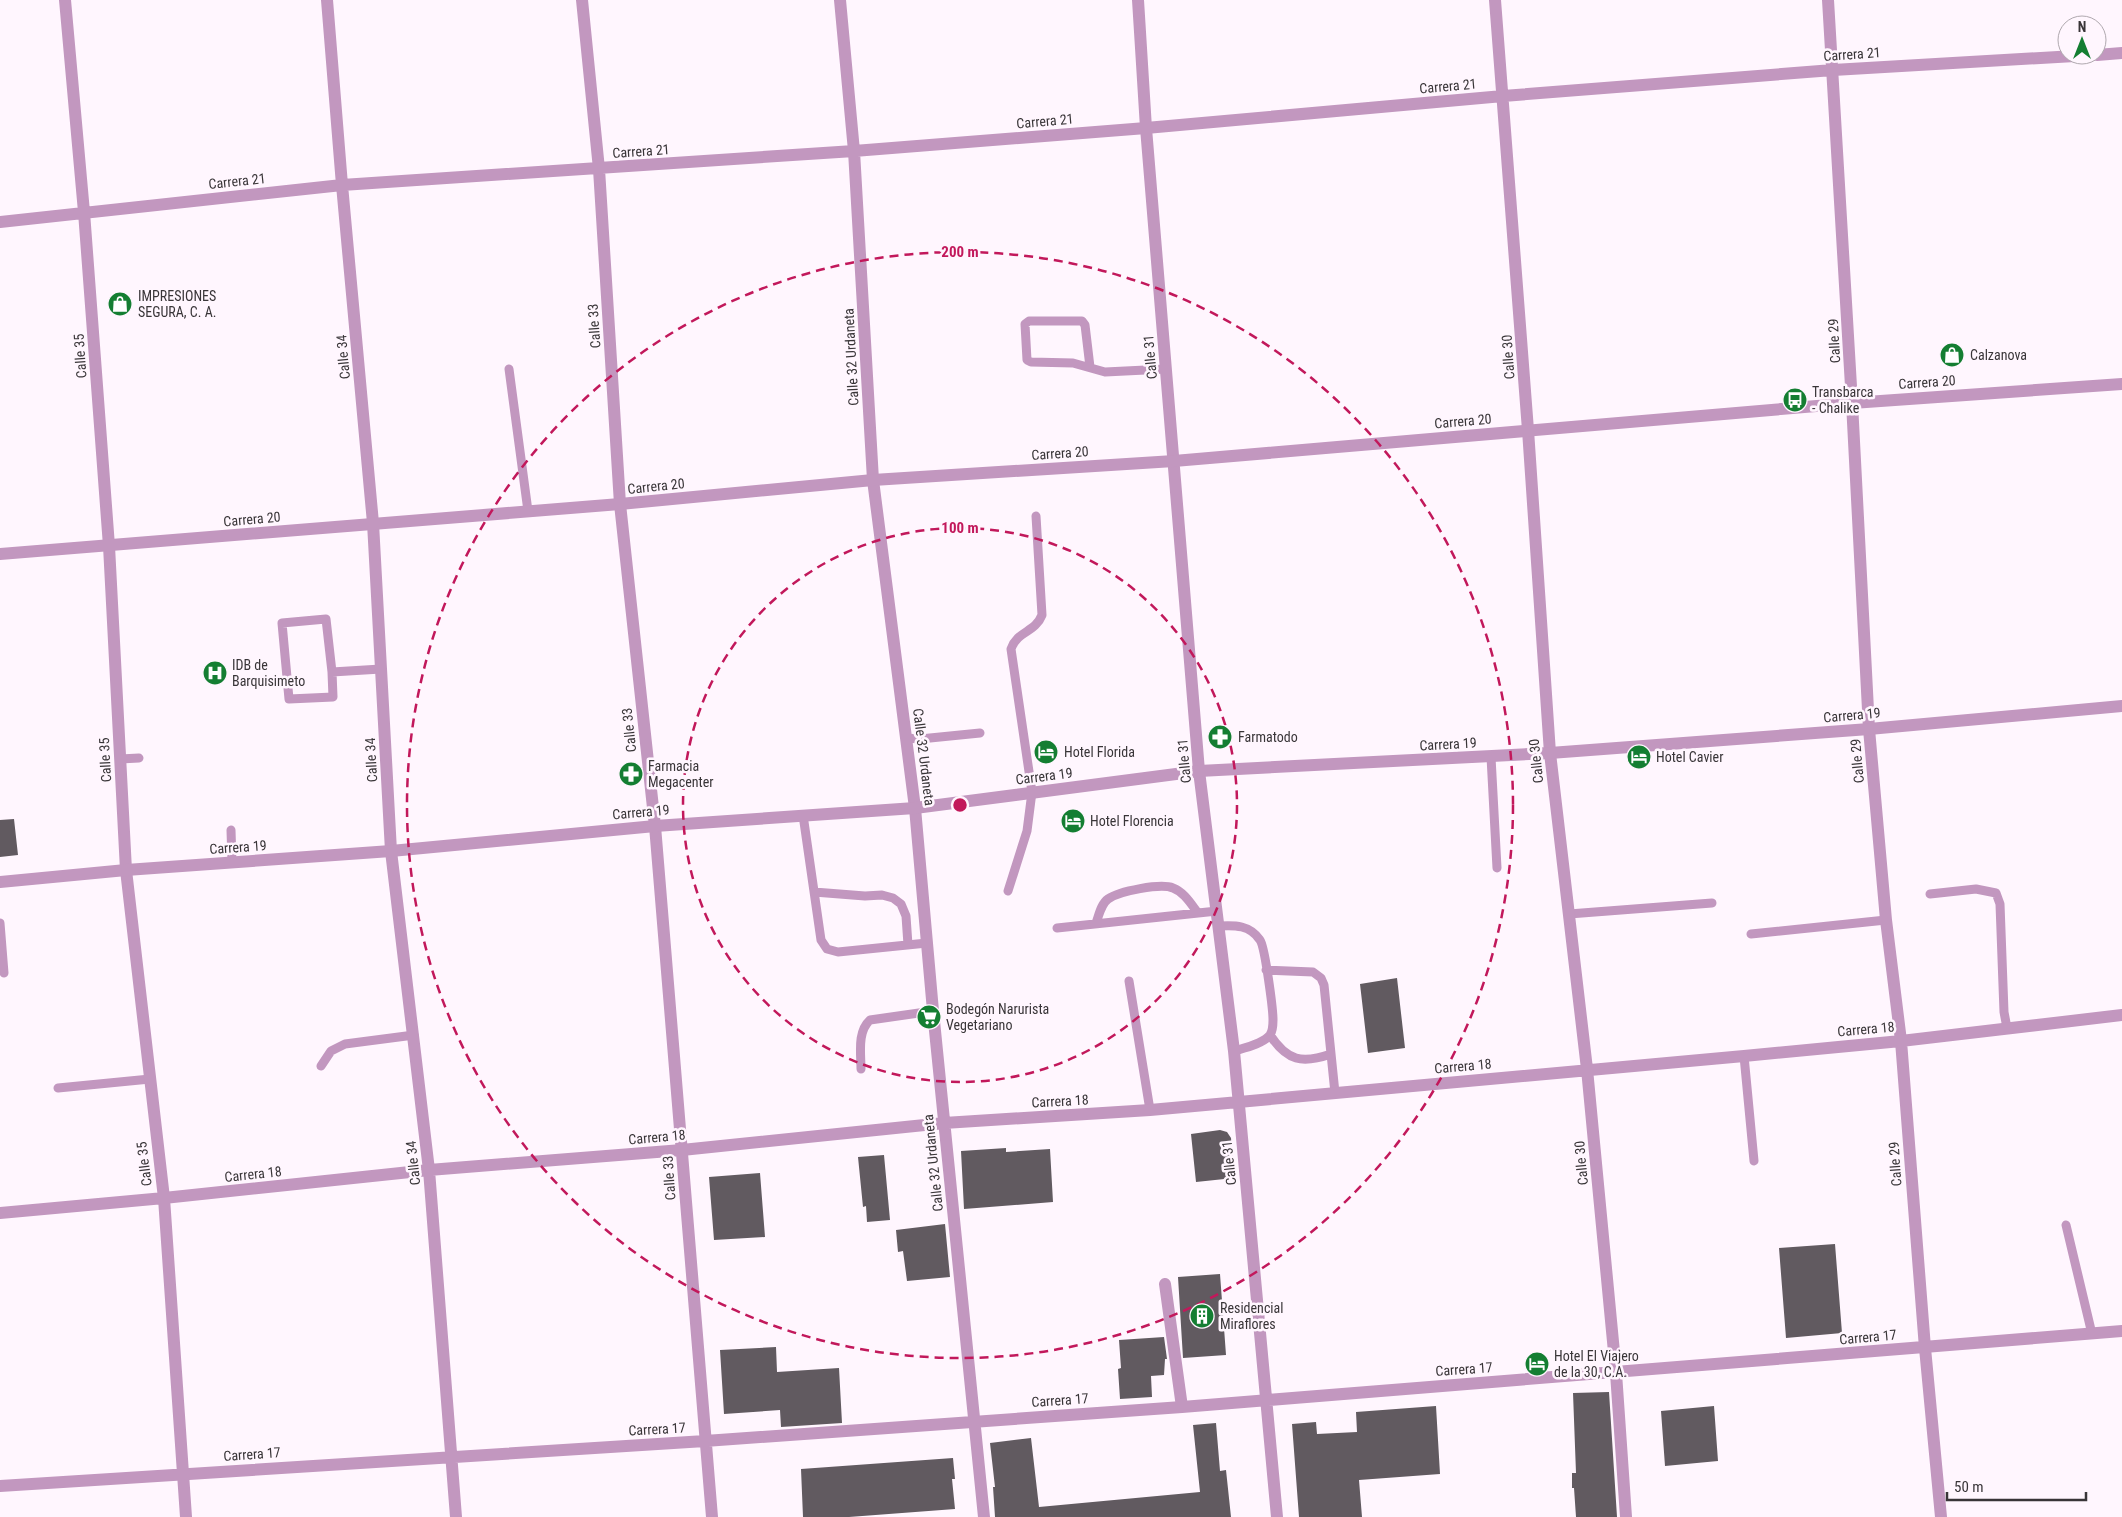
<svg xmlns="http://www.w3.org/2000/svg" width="2122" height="1517" font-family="'Roboto Condensed',sans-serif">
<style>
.building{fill:#615a60}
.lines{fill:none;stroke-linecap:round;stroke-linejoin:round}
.service{stroke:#c297bf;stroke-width:9}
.minor{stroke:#c297bf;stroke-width:12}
.tertiary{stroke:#c297bf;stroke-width:12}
.ring{fill:none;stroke:#c2185b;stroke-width:2.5;stroke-dasharray:9 6}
.labels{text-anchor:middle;stroke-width:5;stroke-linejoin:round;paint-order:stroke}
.street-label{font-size:14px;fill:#393538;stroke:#fff6fe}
.poi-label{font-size:14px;fill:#393538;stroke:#fff6fe;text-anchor:start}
.centre{fill:#c2185b;stroke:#fff6fe;stroke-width:2.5}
.ring-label{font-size:15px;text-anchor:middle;font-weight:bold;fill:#c2185b;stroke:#fff6fe;stroke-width:5;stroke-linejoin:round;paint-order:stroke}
</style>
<rect width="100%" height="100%" fill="#fff6fe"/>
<path class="building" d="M 14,819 L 18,855 L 0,857 L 0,820 Z
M 1397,978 L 1405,1048 L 1368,1053 L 1360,984 Z
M 1220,1130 L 1227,1132 L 1231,1138 L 1234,1178 L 1196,1182 L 1191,1134 Z
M 1006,1148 L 1006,1152 L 1050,1149 L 1053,1202 L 964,1209 L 961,1151 Z
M 884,1155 L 890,1220 L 867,1222 L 866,1206 L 863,1207 L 858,1157 Z
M 760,1173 L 765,1237 L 714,1240 L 709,1177 Z
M 945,1224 L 950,1277 L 907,1281 L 903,1251 L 898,1252 L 896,1230 Z
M 1835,1244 L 1842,1333 L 1786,1338 L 1779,1248 Z
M 1220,1274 L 1226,1355 L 1183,1358 L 1178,1277 Z
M 1164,1337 L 1167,1359 L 1165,1359 L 1164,1375 L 1151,1376 L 1152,1397 L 1120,1399 L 1118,1369 L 1121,1368 L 1119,1340 Z
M 776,1347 L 777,1372 L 839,1368 L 842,1423 L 781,1427 L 780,1410 L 724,1414 L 720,1350 Z
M 1609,1392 L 1617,1517 L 1576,1517 L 1574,1488 L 1572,1488 L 1572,1473 L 1576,1473 L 1573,1393 Z
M 1436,1406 L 1440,1474 L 1359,1480 L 1362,1517 L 1299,1517 L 1292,1424 L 1316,1422 L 1317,1434 L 1357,1432 L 1356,1412 Z
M 1714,1406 L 1718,1461 L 1665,1466 L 1661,1411 Z
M 1216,1423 L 1220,1471 L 1226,1470 L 1231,1517 L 995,1517 L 993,1487 L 995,1487 L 990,1443 L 1031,1438 L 1039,1507 L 1200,1492 L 1193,1425 Z
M 953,1458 L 955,1479 L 952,1479 L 955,1509 L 849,1517 L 803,1517 L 801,1469 Z"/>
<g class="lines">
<path class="service" d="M 1090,367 L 1085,325 L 1082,321 L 1029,321 L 1025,324 L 1027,360 L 1031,362 L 1073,363 L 1105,372 L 1166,369
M 509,369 L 528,511
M 326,619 L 332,672 L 333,697 L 289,699 L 282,623 Z
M 332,672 L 381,669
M 906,738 L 920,739 L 980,733
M 1491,757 L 1497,868
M 120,759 L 139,758
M 803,815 L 821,940 L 827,949 L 838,952 L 927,943
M 231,830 L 232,863
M 1008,891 L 1027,831 L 1032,792 L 1011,649 C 1018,630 1035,633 1042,615 L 1036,516
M 814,892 L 865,896 L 882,895 L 893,898 L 901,904 L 906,916 L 908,945
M 1930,894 L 1976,889 L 1996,893 L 2000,904 L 2004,1012 L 2007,1028
M 1569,914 L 1712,903
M 0,923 L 4,973
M 1096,923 C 1099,915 1101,904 1108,899 C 1119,891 1161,883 1173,888 C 1184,892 1191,904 1198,913
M 1219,926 C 1235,925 1250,925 1260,940 C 1265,947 1273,1009 1273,1020 C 1273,1025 1272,1032 1270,1035 C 1263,1044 1244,1048 1234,1051
M 1057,928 L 1217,911
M 1751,934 L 1886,920
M 1266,970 L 1313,972 L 1321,978 L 1324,985 L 1335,1093
M 1129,981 L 1150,1110
M 1270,1035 C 1287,1061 1302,1064 1331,1054
M 1744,1056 L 1754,1161
M 321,1066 L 331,1051 L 345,1044 L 414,1035
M 861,1069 C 861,1053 857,1032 870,1020 L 933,1011
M 58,1088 L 150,1079
M 2066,1225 L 2092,1334"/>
<path class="minor" d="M 65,0 L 84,212 L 109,546 L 126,870 L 164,1198 L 186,1517
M 327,0 L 342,185 L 373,523 L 391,851 L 429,1170 L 456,1517
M 582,0 L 599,169 L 620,504 L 655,826 L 712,1517
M 840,0 L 854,151 L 873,480 L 915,808 L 933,1011 L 984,1517
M 1138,0 L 1146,128 L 1199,771 L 1234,1051 L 1277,1517
M 1495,0 L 1528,430 L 1550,753 L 1587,1069 L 1616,1373 L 1626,1517
M 1828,0 L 1852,403 L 1869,729 L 1886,920 L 1901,1041 L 1925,1348 L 1941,1517
M 2097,55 L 2122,53
M 0,222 L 342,185 L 854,151 L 1146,128 L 1503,96 L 1833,70 L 2092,55
M 0,1213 L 164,1198 L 429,1170 L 682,1150 L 944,1123 L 1150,1110 L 1744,1056 L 1901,1041 L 2122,1015
M 1165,1284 L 1182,1407
M 0,1486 L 705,1441 L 1182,1407 L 2122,1331"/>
<path class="tertiary" d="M 0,554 L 620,504 L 873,480 L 1174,461 L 1852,403 L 2122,384
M 0,882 L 126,870 L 391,851 L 655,826 L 915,808 L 1199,771 L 1550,753 L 1869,729 L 2122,706"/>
</g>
<g class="ring">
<circle cx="960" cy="805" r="277"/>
<circle cx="960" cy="805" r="553"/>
</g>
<defs>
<symbol id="shop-disc" viewBox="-11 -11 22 22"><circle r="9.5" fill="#147e32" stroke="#fff6fe"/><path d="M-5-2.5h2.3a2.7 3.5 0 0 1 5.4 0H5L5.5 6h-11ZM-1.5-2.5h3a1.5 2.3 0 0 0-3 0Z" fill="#fff"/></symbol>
<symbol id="bus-disc" viewBox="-11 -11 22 22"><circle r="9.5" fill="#147e32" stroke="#fff6fe"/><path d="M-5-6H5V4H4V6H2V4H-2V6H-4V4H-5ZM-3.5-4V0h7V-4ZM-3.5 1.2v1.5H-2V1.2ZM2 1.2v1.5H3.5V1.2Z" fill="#fff"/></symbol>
<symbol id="hospital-disc" viewBox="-11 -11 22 22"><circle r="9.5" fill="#147e32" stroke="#fff6fe"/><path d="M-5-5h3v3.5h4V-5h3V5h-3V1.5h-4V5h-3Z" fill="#fff"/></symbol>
<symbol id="pharmacy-disc" viewBox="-11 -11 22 22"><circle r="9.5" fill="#147e32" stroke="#fff6fe"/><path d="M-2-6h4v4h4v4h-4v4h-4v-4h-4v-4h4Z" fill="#fff"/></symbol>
<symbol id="hotel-disc" viewBox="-11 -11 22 22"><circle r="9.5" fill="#147e32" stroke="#fff6fe"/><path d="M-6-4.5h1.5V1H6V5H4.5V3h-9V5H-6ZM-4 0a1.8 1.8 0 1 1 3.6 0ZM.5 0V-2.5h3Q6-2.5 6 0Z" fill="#fff"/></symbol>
<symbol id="supermarket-disc" viewBox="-11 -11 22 22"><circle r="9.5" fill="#147e32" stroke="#fff6fe"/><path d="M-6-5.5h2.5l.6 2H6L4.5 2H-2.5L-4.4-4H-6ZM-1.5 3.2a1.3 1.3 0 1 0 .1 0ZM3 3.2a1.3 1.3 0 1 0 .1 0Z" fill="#fff"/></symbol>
<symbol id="building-disc" viewBox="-11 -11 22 22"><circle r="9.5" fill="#147e32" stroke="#fff6fe"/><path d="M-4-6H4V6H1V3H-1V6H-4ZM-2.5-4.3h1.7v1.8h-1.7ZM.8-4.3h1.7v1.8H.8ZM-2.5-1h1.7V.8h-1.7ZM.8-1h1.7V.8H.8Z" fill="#fff"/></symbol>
</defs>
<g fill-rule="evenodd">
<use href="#shop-disc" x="106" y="290" width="28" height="28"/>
<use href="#shop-disc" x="1938" y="341" width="28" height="28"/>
<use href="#bus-disc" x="1781" y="386" width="28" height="28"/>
<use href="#hospital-disc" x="201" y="659" width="28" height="28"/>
<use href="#pharmacy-disc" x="1206" y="723" width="28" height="28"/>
<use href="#hotel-disc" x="1032" y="738" width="28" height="28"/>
<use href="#hotel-disc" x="1625" y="743" width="28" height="28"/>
<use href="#pharmacy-disc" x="617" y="760" width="28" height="28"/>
<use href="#hotel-disc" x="1059" y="807" width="28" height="28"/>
<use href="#supermarket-disc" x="915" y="1003" width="28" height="28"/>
<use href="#building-disc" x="1188" y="1302" width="28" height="28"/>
<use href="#hotel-disc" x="1523" y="1350" width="28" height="28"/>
</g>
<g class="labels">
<g class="street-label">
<text transform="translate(1852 54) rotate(-4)" y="5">Carrera 21</text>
<text transform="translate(1448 86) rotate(-5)" y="5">Carrera 21</text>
<text transform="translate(1045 121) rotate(-5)" y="5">Carrera 21</text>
<text transform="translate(641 151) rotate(-4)" y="5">Carrera 21</text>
<text transform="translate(237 181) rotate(-6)" y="5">Carrera 21</text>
<text transform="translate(594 326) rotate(-94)" y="5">Calle 33</text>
<text transform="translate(1834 341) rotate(-93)" y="5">Calle 29</text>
<text transform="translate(80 356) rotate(-94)" y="5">Calle 35</text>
<text transform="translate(343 357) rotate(-95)" y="5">Calle 34</text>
<text transform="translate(851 357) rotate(-93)" y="5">Calle 32 Urdaneta</text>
<text transform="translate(1150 357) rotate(-95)" y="5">Calle 31</text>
<text transform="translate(1508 357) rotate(-94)" y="5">Calle 30</text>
<text transform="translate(1927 382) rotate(-4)" y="5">Carrera 20</text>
<text transform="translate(1463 421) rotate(-5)" y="5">Carrera 20</text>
<text transform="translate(1060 453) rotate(-4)" y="5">Carrera 20</text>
<text transform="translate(656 486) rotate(-6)" y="5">Carrera 20</text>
<text transform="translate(252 519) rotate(-5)" y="5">Carrera 20</text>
<text transform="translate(1852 715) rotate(-5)" y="5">Carrera 19</text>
<text transform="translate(629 730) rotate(-96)" y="5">Calle 33</text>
<text transform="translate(1448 744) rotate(-3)" y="5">Carrera 19</text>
<text transform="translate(924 757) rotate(83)" y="5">Calle 32 Urdaneta</text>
<text transform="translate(105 760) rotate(-93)" y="5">Calle 35</text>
<text transform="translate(371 760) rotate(-93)" y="5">Calle 34</text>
<text transform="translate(1184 761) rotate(-95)" y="5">Calle 31</text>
<text transform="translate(1536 761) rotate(-96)" y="5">Calle 30</text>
<text transform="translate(1857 761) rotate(-95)" y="5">Calle 29</text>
<text transform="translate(1044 776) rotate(-7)" y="5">Carrera 19</text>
<text transform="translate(641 812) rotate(-5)" y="5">Carrera 19</text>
<text transform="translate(238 847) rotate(-4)" y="5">Carrera 19</text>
<text transform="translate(1866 1029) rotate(-5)" y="5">Carrera 18</text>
<text transform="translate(1463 1066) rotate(-5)" y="5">Carrera 18</text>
<text transform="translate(1060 1101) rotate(-3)" y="5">Carrera 18</text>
<text transform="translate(657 1137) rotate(-5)" y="5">Carrera 18</text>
<text transform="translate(413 1163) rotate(-96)" y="5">Calle 34</text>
<text transform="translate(933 1163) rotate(-96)" y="5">Calle 32 Urdaneta</text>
<text transform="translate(1229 1163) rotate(-96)" y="5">Calle 31</text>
<text transform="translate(1581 1163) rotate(-95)" y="5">Calle 30</text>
<text transform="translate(144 1164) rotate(-97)" y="5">Calle 35</text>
<text transform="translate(1895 1164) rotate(-94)" y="5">Calle 29</text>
<text transform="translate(253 1174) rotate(-6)" y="5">Carrera 18</text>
<text transform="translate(669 1178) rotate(-94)" y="5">Calle 33</text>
<text transform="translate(1868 1337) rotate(-5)" y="5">Carrera 17</text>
<text transform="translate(1464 1369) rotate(-4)" y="5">Carrera 17</text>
<text transform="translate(1060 1400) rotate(-4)" y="5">Carrera 17</text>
<text transform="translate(657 1429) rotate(-3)" y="5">Carrera 17</text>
<text transform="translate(252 1454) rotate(-4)" y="5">Carrera 17</text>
</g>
<g class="poi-label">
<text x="138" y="301">IMPRESIONES<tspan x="138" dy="16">SEGURA, C. A.</tspan></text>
<text x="1970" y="360">Calzanova</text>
<text x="1812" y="397">Transbarca<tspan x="1812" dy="16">- Chalike</tspan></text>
<text x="232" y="670">IDB de<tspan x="232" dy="16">Barquisimeto</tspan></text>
<text x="1238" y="742">Farmatodo</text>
<text x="1064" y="757">Hotel Florida</text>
<text x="1656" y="762">Hotel Cavier</text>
<text x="648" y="771">Farmacia<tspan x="648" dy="16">Megacenter</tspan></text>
<text x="1090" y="826">Hotel Florencia</text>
<text x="946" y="1014">Bodegón Narurista<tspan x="946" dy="16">Vegetariano</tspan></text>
<text x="1220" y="1313">Residencial<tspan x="1220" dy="16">Miraflores</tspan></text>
<text x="1554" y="1361">Hotel El Viajero<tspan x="1554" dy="16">de la 30, C.A.</tspan></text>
</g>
</g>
<circle cx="960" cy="805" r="8" class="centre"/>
<g class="ring-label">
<text x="960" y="257">200 m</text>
<text x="960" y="533">100 m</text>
</g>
<g transform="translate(2082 40)"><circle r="24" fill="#fff6fe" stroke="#b0a9af"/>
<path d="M0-4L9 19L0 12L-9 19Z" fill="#147e32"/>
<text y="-8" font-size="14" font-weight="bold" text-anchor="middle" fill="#393538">N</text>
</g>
<path d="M1947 1492v8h139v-8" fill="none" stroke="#393538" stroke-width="2.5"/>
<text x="1954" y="1492" font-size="15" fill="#393538" stroke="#fff6fe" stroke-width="4" paint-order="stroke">50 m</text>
</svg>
